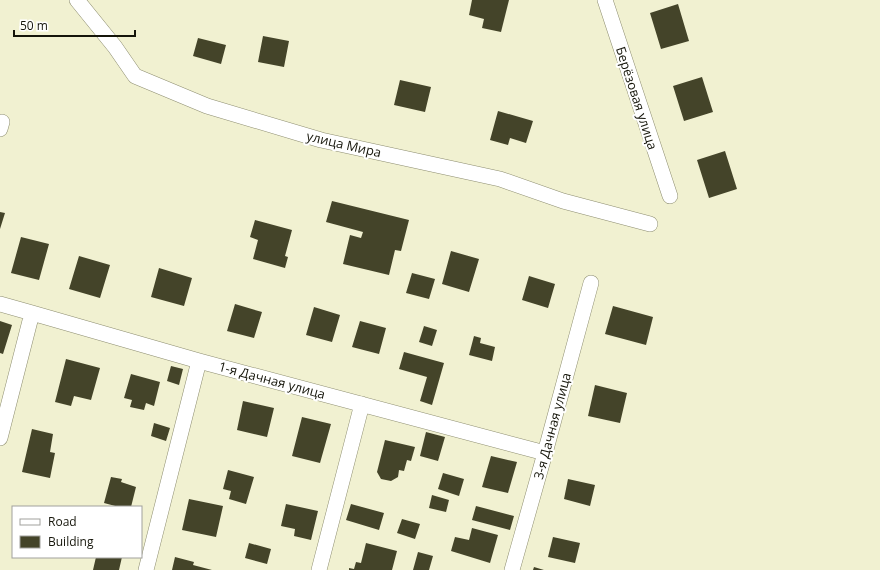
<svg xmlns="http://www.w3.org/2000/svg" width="880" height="570" font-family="'Open Sans',sans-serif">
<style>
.building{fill:#444429}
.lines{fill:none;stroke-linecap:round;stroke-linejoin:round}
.minor-casing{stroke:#8e8e71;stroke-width:16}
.minor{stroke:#fff;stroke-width:15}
.labels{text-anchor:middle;stroke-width:4;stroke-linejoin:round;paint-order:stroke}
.street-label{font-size:13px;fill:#15150a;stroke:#fff}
</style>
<rect width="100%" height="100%" fill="#f1f1d1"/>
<path class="building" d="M 472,0 L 509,0 L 501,32 L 482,28 L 484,19 L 469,15 Z
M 678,4 L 689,41 L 661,49 L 650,13 Z
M 263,36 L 289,41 L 284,67 L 258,62 Z
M 198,38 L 226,45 L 221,64 L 193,56 Z
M 702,77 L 713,112 L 684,121 L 673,86 Z
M 400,80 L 431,87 L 425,112 L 394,105 Z
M 498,111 L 533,121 L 526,143 L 510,138 L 508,145 L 490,140 Z
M 725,151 L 737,189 L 709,198 L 697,160 Z
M 332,201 L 409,220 L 401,251 L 395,250 L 389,275 L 343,264 L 350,235 L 361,238 L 363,232 L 326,222 Z
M 0,212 L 5,213 L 0,229 Z
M 255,220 L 292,230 L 285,256 L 288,257 L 285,268 L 253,259 L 258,240 L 250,237 Z
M 21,237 L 49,244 L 39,280 L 11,273 Z
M 451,251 L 479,259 L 469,292 L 442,284 Z
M 79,256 L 110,265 L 100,298 L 69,289 Z
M 159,268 L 192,278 L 184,306 L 151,297 Z
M 412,273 L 435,279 L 429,299 L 406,293 Z
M 529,276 L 555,284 L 548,308 L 522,300 Z
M 235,304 L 262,312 L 254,338 L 227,331 Z
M 613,306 L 653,317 L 646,345 L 605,334 Z
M 314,307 L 340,315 L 332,342 L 306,335 Z
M 0,321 L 12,325 L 3,354 L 0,353 Z
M 360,321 L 386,328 L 379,354 L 352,347 Z
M 424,326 L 437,330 L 432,346 L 419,342 Z
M 474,336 L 481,338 L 480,343 L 495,347 L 492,361 L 469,355 Z
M 404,352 L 444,363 L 432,405 L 420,401 L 427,377 L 399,369 Z
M 66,359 L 100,368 L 91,400 L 74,396 L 71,406 L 55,402 Z
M 171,366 L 183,369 L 179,385 L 167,381 Z
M 131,374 L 160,382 L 154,406 L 146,403 L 144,410 L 130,407 L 132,400 L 124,398 Z
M 595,385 L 627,393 L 620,423 L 588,416 Z
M 243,401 L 274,408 L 267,437 L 237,430 Z
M 302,417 L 331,424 L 320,463 L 292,456 Z
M 154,423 L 170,428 L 166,441 L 151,436 Z
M 32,429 L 53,434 L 50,452 L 55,453 L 50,478 L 22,472 Z
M 426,432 L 445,437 L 438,461 L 420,456 Z
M 385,440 L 415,447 L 411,461 L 407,460 L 404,471 L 399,470 L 398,477 L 391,481 L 381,479 L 377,472 Z
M 491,456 L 517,462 L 508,493 L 482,487 Z
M 228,470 L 254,477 L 246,504 L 229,499 L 231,491 L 223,489 Z
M 443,473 L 464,479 L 459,496 L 438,489 Z
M 111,477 L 122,479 L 121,482 L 136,487 L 131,507 L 119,507 L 104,503 Z
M 568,479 L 595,485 L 590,506 L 564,499 Z
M 432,495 L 449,500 L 446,512 L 429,508 Z
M 189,499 L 223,506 L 216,537 L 182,530 Z
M 286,504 L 318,511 L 311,540 L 294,536 L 295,529 L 281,526 Z
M 351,504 L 384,513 L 379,530 L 346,520 Z
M 476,506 L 514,516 L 510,530 L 472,520 Z
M 402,519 L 420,524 L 415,539 L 397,533 Z
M 472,528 L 498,535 L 490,563 L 451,551 L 455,537 L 469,540 Z
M 553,537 L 580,543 L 575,563 L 548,557 Z
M 249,543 L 271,549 L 267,564 L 245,558 Z
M 366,543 L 397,551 L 392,570 L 349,570 L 349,568 L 354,569 L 356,562 L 361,563 Z
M 418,552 L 433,556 L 429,570 L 413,570 Z
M 96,557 L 122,557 L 119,570 L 93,570 Z
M 175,557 L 194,562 L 193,565 L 212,570 L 172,570 Z
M 534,567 L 544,570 L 533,570 Z"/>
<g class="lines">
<defs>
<path id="minor" d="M 77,0 L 115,47 L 135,76 L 207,106 L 321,140 L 500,179 L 563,201 L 650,224
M 605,0 L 670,196
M 0,129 L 2,122
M 0,304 L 32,313 L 199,361 L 545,453
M 0,438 L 32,313
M 146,570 L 199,361
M 319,570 L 362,404
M 512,570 L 545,453 L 591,283"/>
</defs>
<use href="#minor" class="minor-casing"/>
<use href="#minor" class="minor"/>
</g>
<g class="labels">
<g class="street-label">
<text transform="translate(637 98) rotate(72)" y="5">Берёзовая улица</text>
<text transform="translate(344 144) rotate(13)" y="5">улица Мира</text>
<text transform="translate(272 380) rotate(15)" y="5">1-я Дачная улица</text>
<text transform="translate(552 426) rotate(-75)" y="5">3-я Дачная улица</text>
</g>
</g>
<rect x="12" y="506" width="130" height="52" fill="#ffffff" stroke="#a1a19d"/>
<rect x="20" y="519" width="20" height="6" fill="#ffffff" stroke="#a1a19d"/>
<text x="48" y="526" font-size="12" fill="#15150a">Road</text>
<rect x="20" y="536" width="20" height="12" fill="#444429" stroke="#a1a19d"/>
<text x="48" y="546" font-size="12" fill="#15150a">Building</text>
<path d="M14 30v6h121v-6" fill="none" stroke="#15150a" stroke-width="2"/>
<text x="20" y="30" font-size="12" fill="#15150a" stroke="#ffffff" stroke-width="3" paint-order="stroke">50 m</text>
</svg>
